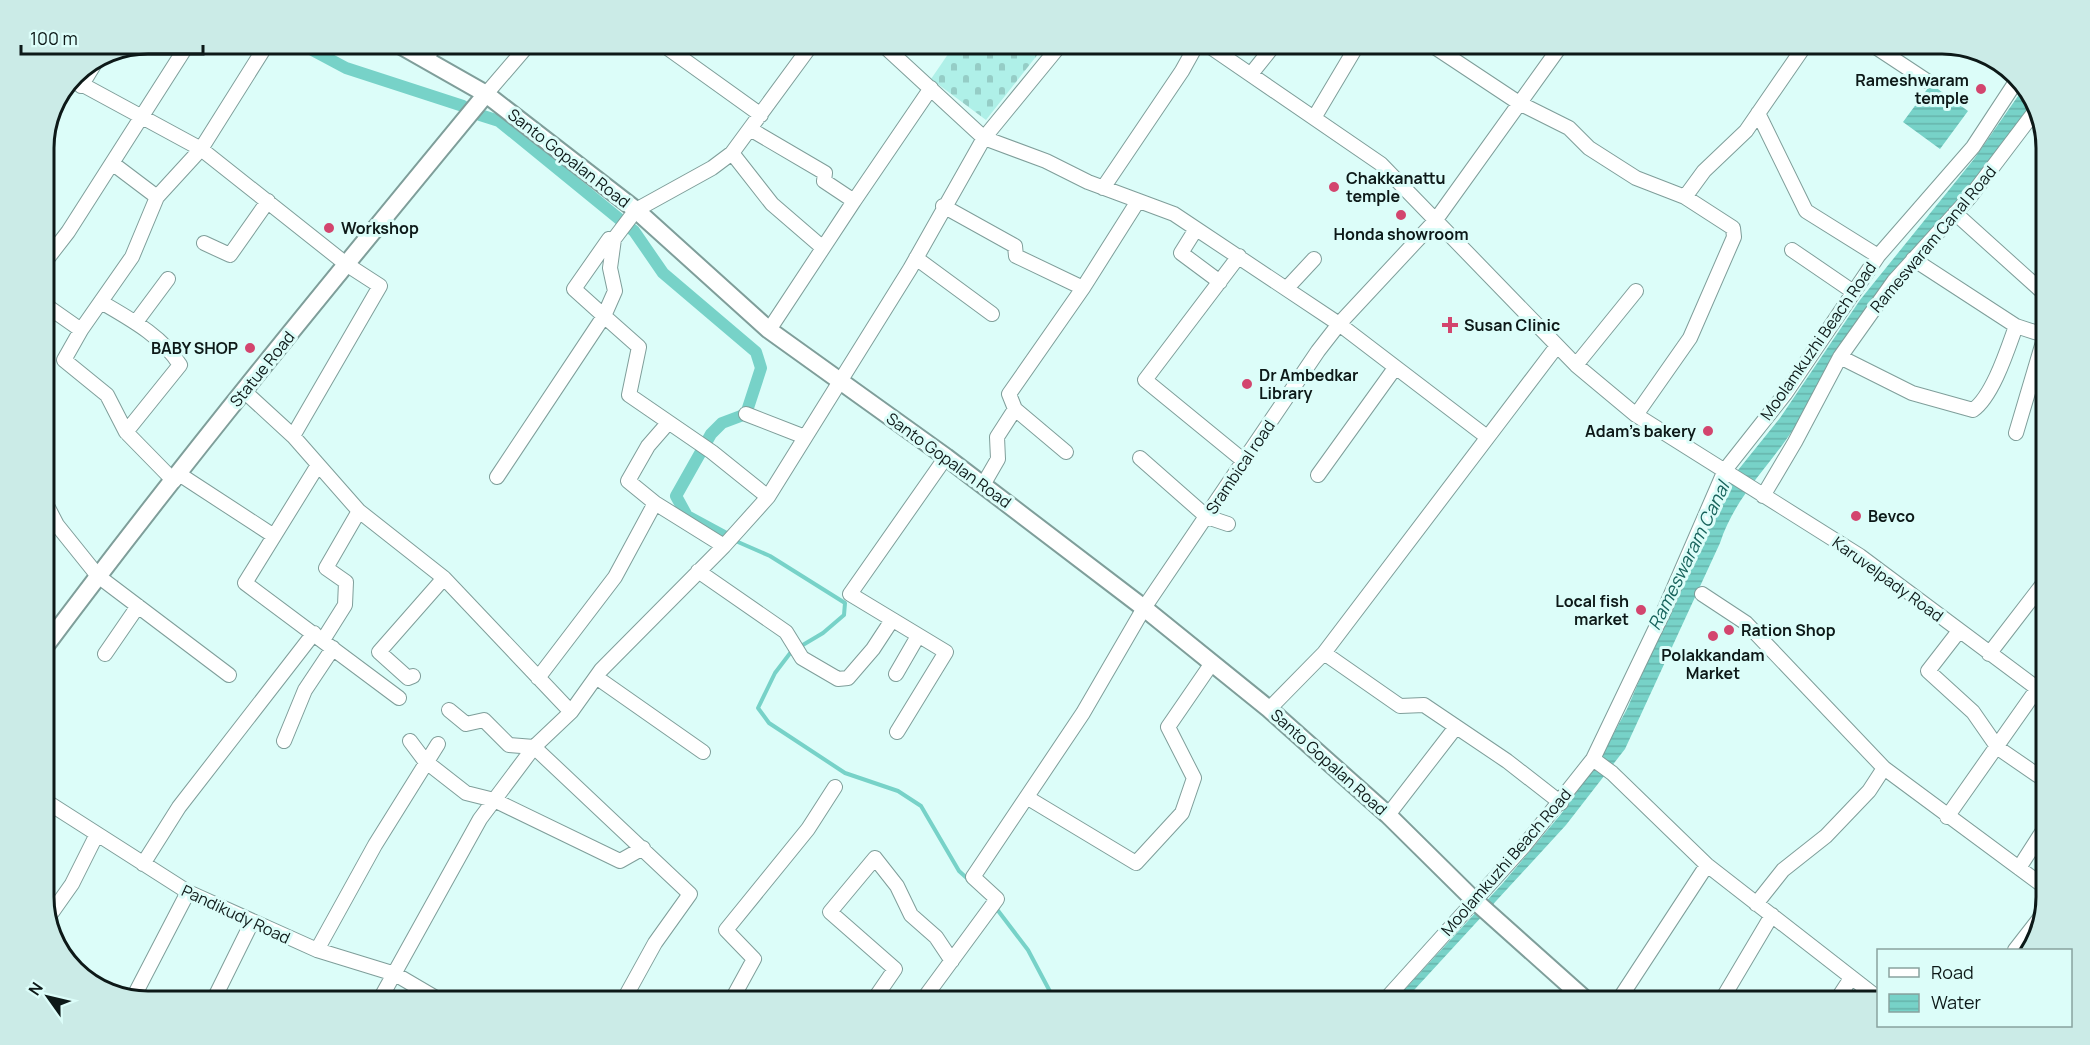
<svg xmlns="http://www.w3.org/2000/svg" width="2090" height="1045" font-family="Manrope,sans-serif">
<style>
.cemetery{fill:url(#cemetery-stones)}
.water{fill:url(#water-rules)}
.lines{fill:none;stroke-linecap:round;stroke-linejoin:round}
.stream{stroke:#77d2c8;stroke-width:4}
.canal{stroke:#77d2c8;stroke-width:12}
.minor-casing{stroke:#7f9e9a;stroke-width:16}
.major-casing{stroke:#7f9e9a;stroke-width:20}
.minor{stroke:#fff;stroke-width:14}
.major{stroke:#fff;stroke-width:16}
.poi-dot{fill:#d3456e;stroke:#dcfdf9;stroke-width:2}
.labels{text-anchor:middle;stroke-width:6;stroke-linejoin:round;paint-order:stroke}
.poi-label{font-size:16px;font-weight:bold;fill:#0d1918;stroke:#dcfdf9;text-anchor:start}
.street-label{font-size:16px;fill:#0d1918;stroke:#dcfdf9}
.water-label{font-size:18px;font-style:italic;fill:#18635c;stroke:#dcfdf9}
.rim{fill:none;stroke:#0d1918;stroke-width:3}
</style>
<defs>
<pattern id="cemetery-stones" width="16" height="16" patternUnits="userSpaceOnUse" patternTransform="scale(1.5)"><rect width="16" height="16" fill="#aff0e8"/><path d="M2 7V4a2 2 0 0 1 4 0v3zM10 15v-3a2 2 0 0 1 4 0v3z" fill="#95cdc6"/></pattern>
<pattern id="water-rules" width="6" height="5" patternUnits="userSpaceOnUse" patternTransform="scale(1.5)"><rect width="6" height="5" fill="#77d2c8"/><path d="M0 2.5h6" fill="none" stroke="#66b4ab"/></pattern>
</defs>
<rect width="100%" height="100%" fill="#dcfdf9"/>
<path class="cemetery" d="M 955,44 L 1046,44 L 986,120 L 931,79 Z"/>
<path class="water" d="M 1931,84 L 1968,111 L 1940,149 L 1903,122 Z
M 2025,86 L 2029,90 L 2034,105 C 2000,151 1961,194 1926,239 C 1877,303 1834,371 1788,437 C 1763,473 1734,500 1720,543 L 1625,749 L 1566,825 L 1404,1001 L 1394,1001 L 1503,883 L 1561,814 L 1598,762 L 1627,709 L 1708,520 L 1730,480 L 1780,418 L 1860,300 L 1974,159 Z"/>
<g class="lines">
<path class="stream" d="M 738,542 L 770,556 L 845,603 L 844,615 L 823,633 L 791,652 L 775,673 L 758,708 L 769,723 L 845,773 L 898,791 L 921,806 L 959,871 L 970,881
M 996,908 L 1028,950 L 1055,1001"/>
<path class="canal" d="M 301,44 L 346,68 L 463,106
M 480,115 L 499,121 L 634,231 L 663,273 L 756,352 L 761,368 L 746,414 L 722,423 L 711,434 L 676,496 L 687,516 L 724,536"/>
<defs>
<path id="minor" d="M 662,44 L 761,115
M 882,44 L 984,138 L 1046,161 L 1088,182 L 1174,214 L 1339,324 L 1487,437
M 1206,44 L 1381,164 L 1576,365 L 1636,415 L 1860,556 L 2046,695
M 1430,44 L 1519,103 L 1569,128 L 1589,148 L 1636,178 L 1685,197 L 1704,171 L 1746,131 L 1806,44
M 1871,44 L 1927,81
M 427,60 L 434,44
M 1251,74 L 1275,44
M 72,79 L 201,149 L 346,264 L 380,286 L 293,436
M 81,86 L 98,58
M 486,94 L 529,44
M 1758,113 L 1806,211 L 1878,256
M 1314,118 L 1358,44
M 750,129 L 825,173 L 824,181 L 854,201 L 931,88
M 732,153 L 772,204 L 823,248
M 112,163 L 157,197 L 132,257 L 81,330 L 64,360 L 107,395 L 126,432
M 1103,188 L 1182,71 L 1197,44
M 157,197 L 201,149 L 267,44
M 943,206 L 1015,246 L 1016,256 L 1083,288
M 1955,213 L 2046,295
M 1196,229 L 1181,253 L 1220,282
M 204,243 L 230,255 L 268,201
M 1792,250 L 1852,291
M 1239,256 L 1145,380 L 1244,461
M 916,258 L 992,314
M 1913,259 L 2016,326 L 2044,335
M 44,263 L 68,232 L 188,44
M 1287,288 L 1314,259
M 101,302 C 130,319 162,336 180,365 L 126,432 L 174,481
M 44,304 L 81,330
M 136,322 L 168,279
M 769,330 L 854,201
M 1840,357 L 1912,393 L 1973,410 C 1993,396 2008,348 2016,326
M 1576,365 L 1636,291
M 244,391 L 293,436 L 359,511 L 444,578 L 571,712
M 1015,409 L 1066,452
M 746,414 L 805,437
M 1636,415 L 1690,338 L 1734,237 L 1733,228 L 1685,197
M 668,423 L 648,446 L 628,481 L 655,503 L 724,546
M 2016,433 L 2046,332
M 1140,458 L 1207,517 L 1228,524
M 318,465 L 245,583 L 399,698
M 179,474 L 274,536
M 1318,475 L 1395,368
M 497,477 L 604,316 L 574,289 L 609,239
M 983,485 L 998,459 L 997,437 L 1015,409 L 1009,394 L 1083,288 L 1138,201
M 1763,496 L 1795,442 L 1840,357 L 1894,281 L 1970,197 L 2036,110
M 768,497 L 712,452 L 629,395 L 639,347 L 604,316 L 615,291 L 610,268 L 614,239 L 636,210 L 712,168 L 732,153 L 812,44
M 44,500 L 57,525 L 98,576 L 229,675
M 698,571 L 786,632 L 802,658 L 838,679 L 848,678 L 873,649 L 892,620
M 1702,594 L 1746,623 L 1884,768 L 2046,888
M 1959,631 L 1928,671 L 1973,712 L 1998,748 L 2046,781
M 323,640 L 345,605 L 346,582 L 326,568 L 359,511
M 1324,653 L 1400,706 L 1424,705 L 1507,761 L 1561,803
M 105,654 L 138,606
M 1989,654 L 2046,580
M 896,674 L 918,636
M 413,676 L 408,678 L 379,652 L 444,578
M 596,677 L 703,752
M 538,678 L 615,577 L 655,503
M 1269,709 L 1324,653 L 1557,346
M 449,710 L 466,724 L 484,720 L 509,745 L 534,747 L 690,894 L 655,943 L 623,1001
M 897,732 L 946,652 L 850,594 L 946,457
M 284,741 L 305,690 L 333,648
M 410,741 L 425,761 L 466,793 L 494,800 L 620,861 L 643,848
M 1593,759 L 1612,773 L 1707,865 L 1878,998
M 1028,798 L 1136,863 L 1182,813 L 1194,778 L 1168,727 L 1212,663
M 44,800 L 188,892 L 317,950 L 395,974 L 441,1001
M 1388,815 L 1456,727
M 1947,817 L 2037,689
M 143,864 L 179,807 L 314,633
M 2019,868 L 2046,826
M 1756,904 L 1783,870 L 1826,836 L 1869,791 L 1884,768
M 48,918 L 72,884 L 97,834
M 317,950 L 375,845 L 438,744
M 2015,950 L 2043,914
M 133,998 L 188,892
M 213,1001 L 252,922
M 379,1001 L 480,819 L 534,747 L 571,712 L 601,670 L 724,546 L 768,497 L 910,269 L 984,138 L 1061,44
M 731,1001 L 754,959 L 726,930 L 808,829 L 835,787
M 873,1001 L 895,969 L 830,912 L 875,858 L 897,886 L 911,915 L 936,937 L 952,961
M 922,1001 L 997,899 L 973,877 L 1083,713 L 1144,608 L 1318,351 L 1339,324 L 1435,221 L 1562,44
M 1384,1001 L 1524,846 L 1593,759 L 1663,613 L 1725,470 L 1785,394 L 1878,256 L 1973,147 L 2017,80
M 1618,1001 L 1707,865
M 1721,1001 L 1772,915
M 1836,1001 L 1851,978"/>
<path id="major" d="M 398,44 L 486,94 L 636,210 L 769,330 L 946,457 L 1144,608 L 1269,709 L 1388,815 L 1474,900 L 1587,1001
M 44,648 C 185,459 336,276 486,94"/>
</defs>
<use href="#minor" class="minor-casing"/>
<use href="#major" class="major-casing"/>
<use href="#minor" class="minor"/>
<use href="#major" class="major"/>
</g>
<g class="poi-dot">
<circle cx="1981" cy="89" r="6"/>
<circle cx="1334" cy="187" r="6"/>
<circle cx="1401" cy="215" r="6"/>
<circle cx="329" cy="228" r="6"/>
<path d="M1447 316h6v6h6v6h-6v6h-6v-6h-6v-6h6z"/>
<circle cx="250" cy="348" r="6"/>
<circle cx="1247" cy="384" r="6"/>
<circle cx="1708" cy="431" r="6"/>
<circle cx="1856" cy="516" r="6"/>
<circle cx="1641" cy="610" r="6"/>
<circle cx="1729" cy="630" r="6"/>
<circle cx="1713" cy="636" r="6"/>
</g>
<g class="labels">
<g class="poi-label">
<text x="1969" y="86" text-anchor="end">Rameshwaram<tspan x="1969" dy="18">temple</tspan></text>
<text x="1346" y="184">Chakkanattu<tspan x="1346" dy="18">temple</tspan></text>
<text x="341" y="234">Workshop</text>
<text x="1401" y="240" text-anchor="middle">Honda showroom</text>
<text x="1464" y="331">Susan Clinic</text>
<text x="238" y="354" text-anchor="end">BABY SHOP</text>
<text x="1259" y="381">Dr Ambedkar<tspan x="1259" dy="18">Library</tspan></text>
<text x="1696" y="437" text-anchor="end">Adam's bakery</text>
<text x="1868" y="522">Bevco</text>
<text x="1629" y="607" text-anchor="end">Local fish<tspan x="1629" dy="18">market</tspan></text>
<text x="1741" y="636">Ration Shop</text>
<text x="1713" y="661" text-anchor="middle">Polakkandam<tspan x="1713" dy="18">Market</tspan></text>
</g>
<g class="street-label">
<text transform="translate(569 158) rotate(38)" y="6">Santo Gopalan Road</text>
<text transform="translate(1933 239) rotate(-50)" y="6">Rameswaram Canal Road</text>
<text transform="translate(1818 341) rotate(-55)" y="6">Moolamkuzhi Beach Road</text>
<text transform="translate(262 369) rotate(-51)" y="6">Statue Road</text>
<text transform="translate(949 460) rotate(36)" y="6">Santo Gopalan Road</text>
<text transform="translate(1240 467) rotate(-56)" y="6">Srambical road</text>
<text transform="translate(1888 579) rotate(36)" y="6">Karuvelpady Road</text>
<text transform="translate(1329 762) rotate(42)" y="6">Santo Gopalan Road</text>
<text transform="translate(1506 862) rotate(-49)" y="6">Moolamkuzhi Beach Road</text>
<text transform="translate(236 914) rotate(25)" y="6">Pandikudy Road</text>
</g>
<g class="water-label">
<text transform="translate(1689 556) rotate(-64)" y="6">Rameswaram Canal</text>
</g>
</g>
<path d="M0 0H2090V1045H0ZM148 54H1942A94 94 0 0 1 2036 148V897A94 94 0 0 1 1942 991H148A94 94 0 0 1 54 897V148A94 94 0 0 1 148 54Z" fill="#cbebe7" fill-rule="evenodd"/>
<path class="rim" d="M148 54H1942A94 94 0 0 1 2036 148V897A94 94 0 0 1 1942 991H148A94 94 0 0 1 54 897V148A94 94 0 0 1 148 54Z"/>
<rect x="1877" y="949" width="195" height="78" fill="#dcfdf9" stroke="#89a29f" stroke-width="1.5"/>
<rect x="1889" y="968" width="30" height="9" fill="#ffffff" stroke="#89a29f" stroke-width="1.5"/>
<text x="1931" y="979" font-size="18" fill="#0d1918">Road</text>
<rect x="1889" y="994" width="30" height="18" fill="url(#water-rules)" stroke="#89a29f" stroke-width="1.5"/>
<text x="1931" y="1009" font-size="18" fill="#0d1918">Water</text>
<g transform="translate(48 997) rotate(304)" stroke="#dcfdf9" stroke-width="4.5" paint-order="stroke">
<path d="M0-4.5L10 22L0 15L-10 22Z" fill="#0d1918"/>
<text y="-9" font-size="16" font-weight="bold" text-anchor="middle" fill="#0d1918">N</text>
</g>
<path d="M21 45v9h182v-9" fill="none" stroke="#0d1918" stroke-width="3"/>
<text x="30" y="45" font-size="18" fill="#0d1918" stroke="#dcfdf9" stroke-width="4.5" paint-order="stroke">100 m</text>
</svg>
